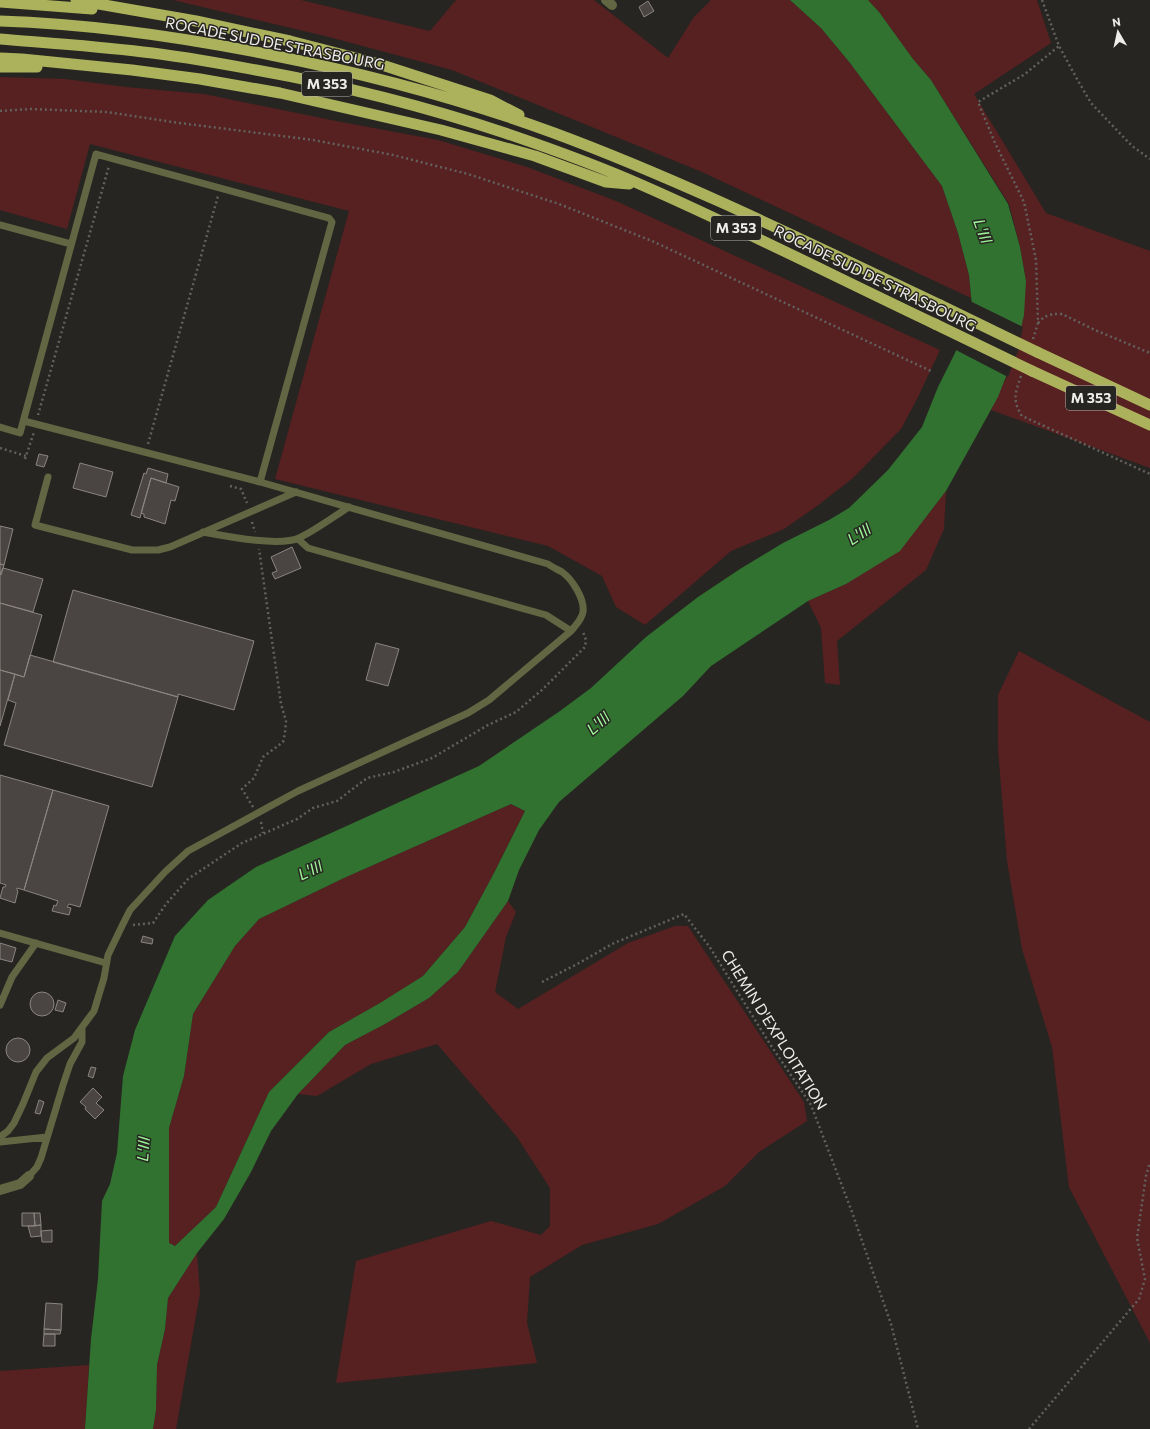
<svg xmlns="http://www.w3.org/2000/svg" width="1150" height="1429" font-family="Commissioner,sans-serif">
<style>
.green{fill:#572021}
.water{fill:#317230;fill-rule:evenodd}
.pier{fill:#272521}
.building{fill:#4a4542;stroke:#8b8582}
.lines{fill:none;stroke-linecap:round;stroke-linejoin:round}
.path{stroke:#63615e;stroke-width:2.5;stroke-dasharray:2 3;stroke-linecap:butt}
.service{stroke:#626642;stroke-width:7}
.minor{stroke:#626642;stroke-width:10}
.trunk{stroke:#acb25c;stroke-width:11}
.trunk-bridge{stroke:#acb25c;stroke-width:11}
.labels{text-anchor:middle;stroke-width:3;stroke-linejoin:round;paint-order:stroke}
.shield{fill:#272521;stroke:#b3b1ae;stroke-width:1}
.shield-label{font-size:14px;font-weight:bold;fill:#efedea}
.street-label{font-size:15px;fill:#efedea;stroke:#272521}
.water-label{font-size:16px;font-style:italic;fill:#9cf498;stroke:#272521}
</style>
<rect width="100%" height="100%" fill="#272521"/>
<path class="green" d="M 173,0 L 301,0 L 430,31 L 456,0 L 594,0 L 668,58 L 694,17 L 711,0 L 790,0 L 821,28 L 850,63 L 942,186 L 958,233 L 969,275 L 971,298 L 702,172 L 452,70 L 329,37 Z
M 868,0 L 1037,0 L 1051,43 L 974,94 L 1046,213 L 1150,251 L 1150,468 L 991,410 L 1005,380 L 1016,351 L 1026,281 L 1020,247 L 1009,204 L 931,80 L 913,59 L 879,12 Z
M 0,77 L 65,79 L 126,87 L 204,94 L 336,121 L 438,140 L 527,167 L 616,201 L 940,350 L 918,397 L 901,429 L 853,478 L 817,506 L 784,529 L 731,551 L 645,625 L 616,607 L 602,576 L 548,546 L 275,479 L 349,211 L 90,144 L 67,229 L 0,210 Z
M 946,491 L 944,529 L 926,570 L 837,641 L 840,685 L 825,683 L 821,628 L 808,601 L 846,584 L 923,521 Z
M 1019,651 L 1150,722 L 1150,1343 L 1069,1187 L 1052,1047 L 1022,949 L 1007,861 L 998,749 L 998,695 Z
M 511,804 L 525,811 L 494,873 L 465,927 L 423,976 L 381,1003 L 329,1032 L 269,1092 L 216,1207 L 175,1246 L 168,1243 L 169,1128 L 184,1076 L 193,1014 L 235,946 L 259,919 L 344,878 Z
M 508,901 L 516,912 L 506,937 L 495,992 L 518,1009 L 628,943 L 675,926 L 688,926 L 804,1102 L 807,1121 L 759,1152 L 725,1186 L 658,1224 L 582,1245 L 530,1277 L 527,1323 L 537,1363 L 336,1383 L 356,1261 L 491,1221 L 541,1235 L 550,1226 L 550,1188 L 517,1137 L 437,1044 L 371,1064 L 317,1096 L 298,1094 L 345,1045 L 385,1024 L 429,998 L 458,972 Z
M 197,1253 L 200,1293 L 176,1429 L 153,1429 L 156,1410 L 157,1365 L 165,1329 L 168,1298 Z
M 89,1365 L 85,1429 L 0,1429 L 0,1371 Z"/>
<path class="water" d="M 790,0 L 868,0 L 879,12 L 913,59 L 931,80 L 1008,204 L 1020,247 L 1026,281 L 1024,315 L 1016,351 L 998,397 L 946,491 L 900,551 L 846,584 L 808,601 L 711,666 L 683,696 L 559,802 L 539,830 L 519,870 L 508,901 L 458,972 L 429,998 L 385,1024 L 345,1045 L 298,1094 L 271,1131 L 251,1172 L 224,1219 L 197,1253 L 168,1298 L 165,1329 L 157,1365 L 156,1410 L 153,1429 L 85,1429 L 91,1339 L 98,1279 L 102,1201 L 110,1184 L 117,1153 L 123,1076 L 135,1030 L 175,936 L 208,900 L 256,867 L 479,766 L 560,711 L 591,688 L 646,637 L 698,597 L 740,569 L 783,543 L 829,520 L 849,508 L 888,470 L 922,427 L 938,387 L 955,353 L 972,306 L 969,275 L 958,233 L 942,186 L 850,63 L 821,28 ZM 511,804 L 525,811 L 494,873 L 465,927 L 423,976 L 380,1003 L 329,1032 L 269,1092 L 216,1207 L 175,1246 L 169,1243 L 169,1128 L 184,1076 L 193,1014 L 235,946 L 259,919 L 344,878 Z"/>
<path class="pier" d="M 970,301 L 1023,327 L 1018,351 L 1008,377 L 954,349 L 970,306 Z"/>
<path class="building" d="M 648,1 L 654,11 L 644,17 L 639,7 Z
M 39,454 L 48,456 L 44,467 L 36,465 Z
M 80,463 L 113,472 L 106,497 L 73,488 Z
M 148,468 L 168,474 L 166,483 L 151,478 L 140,518 L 131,515 L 144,473 L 146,474 Z
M 151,478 L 179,487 L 175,501 L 171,500 L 165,524 L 144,517 L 144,514 L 141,513 Z
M 0,526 L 13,529 L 4,565 L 0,564 Z
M 292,547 L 301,568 L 275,579 L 272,573 L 277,571 L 271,557 Z
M 0,564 L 4,565 L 1,575 L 0,574 Z
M 3,568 L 43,579 L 33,612 L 0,603 L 0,574 Z
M 73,590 L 254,641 L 234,710 L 178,694 L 178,697 L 53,662 Z
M 0,603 L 42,615 L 24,677 L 0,670 Z
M 376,643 L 399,649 L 388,686 L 366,680 Z
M 30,655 L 178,697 L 152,787 L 4,745 L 16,703 L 8,700 L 15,674 L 24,677 Z
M 0,670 L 15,674 L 0,726 Z
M 0,775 L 53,790 L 24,890 L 17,888 L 17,890 L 18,891 L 15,903 L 0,898 L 3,887 L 5,887 L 6,885 L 0,883 Z
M 53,790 L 109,806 L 80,907 L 69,904 L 67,907 L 71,908 L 69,915 L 52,911 L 54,905 L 56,906 L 58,901 L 24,890 Z
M 143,936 L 153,939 L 152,944 L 141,942 Z
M 0,943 L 16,948 L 12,962 L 0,959 Z
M30 1004a12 12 0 1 1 24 0a12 12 0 1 1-24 0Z
M 58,1000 L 66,1003 L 63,1012 L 55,1010 Z
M6 1050a12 12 0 1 1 24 0a12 12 0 1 1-24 0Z
M 91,1067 L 96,1068 L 93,1078 L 88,1076 Z
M 93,1088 L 102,1097 L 96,1103 L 104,1110 L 95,1119 L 85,1109 L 86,1107 L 80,1102 Z
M 39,1100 L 44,1102 L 40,1114 L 35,1113 Z
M 22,1213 L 34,1213 L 35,1226 L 22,1226 Z
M 34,1213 L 40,1213 L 41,1225 L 35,1226 Z
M 41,1225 L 41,1236 L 31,1237 L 28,1226 Z
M 52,1230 L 52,1242 L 42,1242 L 41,1231 Z
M 46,1303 L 62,1304 L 61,1330 L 44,1329 Z
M 44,1329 L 61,1330 L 60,1334 L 44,1334 Z
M 44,1334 L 55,1334 L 55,1346 L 43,1346 Z"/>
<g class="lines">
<path class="path" d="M 1042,0 L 1059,46 L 1077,79 L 1091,103 L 1132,146 L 1150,159
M 0,111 L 31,109 L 107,112 L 172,122 L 313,140 L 393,155 L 468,174 L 559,204 L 652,241 L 933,372
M 1038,323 L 1044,317 L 1053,314 L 1062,314 L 1095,330 L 1150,353
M 1033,339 L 1038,323 L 1036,260 L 1024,202 L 995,143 L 978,102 L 1025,74 L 1059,46
M 1021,376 C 1015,394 1012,400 1022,416 L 1150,474
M 38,415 L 109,166
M 148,444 L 218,196
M 0,448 L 26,456
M 25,459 L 34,432
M 230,486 L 241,489 L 247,503
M 252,522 L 255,532
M 253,807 L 242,789 L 254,778 L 263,757 L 283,742 L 285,733 L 286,721 L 281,704 L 259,549
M 261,822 L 263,833
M 133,925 L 153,923 L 166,904 L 188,879 L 242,843 L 297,819 L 313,808 L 337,801 L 367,778 L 394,772 L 432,758 L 488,725 L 516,712 L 543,689 L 585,647 L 586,640 L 583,632
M 542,982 L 581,962 L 612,944 L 684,914 L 709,946 L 770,1044 L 811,1105 L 852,1212 L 891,1324 L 918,1429
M 1029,1429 L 1139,1299 L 1145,1279 L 1137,1238 L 1146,1176 L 1150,1162"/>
<path class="service" d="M 0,225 L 71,244
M 0,427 L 20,433 L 96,154 L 329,218 L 332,222 L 260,482
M 48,477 L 35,525 L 132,550 L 158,550 L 170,547 L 296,492
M 203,532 C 225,536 279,547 299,538 C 316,530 333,517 349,507
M 298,539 L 308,548 L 546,615 L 571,631
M 0,933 L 106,963
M 0,1005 L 12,977 L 36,943
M 0,1137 L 8,1131 L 14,1123 L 23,1104 L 36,1072 L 47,1058 L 74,1038 L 94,1011 L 104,978 L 108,955 L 122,926 L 130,910 L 165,872 L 188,851 L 298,791 L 468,713 L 489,700 L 571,631 C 576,625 582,619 583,612 C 585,599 572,579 562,572 C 557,569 552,567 548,564 L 260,482 L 24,421
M 0,1142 L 47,1137
M 29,1176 L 37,1167 L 41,1158 L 63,1085 L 70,1064 L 82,1042 L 82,1029"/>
<path class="minor" d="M 606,0 L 612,5
M 0,1190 L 20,1184 L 29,1176"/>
<path class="trunk" d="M 76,0 L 196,21 L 290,41 L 379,64 L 490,100 L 519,115
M 0,2 L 92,9
M 0,21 C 91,24 182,37 271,55 C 367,74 462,99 554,133 C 686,182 813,245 940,305
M 0,39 C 48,43 95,46 143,52 C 181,56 218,63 256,70 C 340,85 424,106 505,133 C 552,149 599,166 644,186 C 742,229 838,278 935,324
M 0,58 L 22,59 L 132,70 L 200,79 L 280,93 L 441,130 L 535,156 L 606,182 L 629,184
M 0,67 L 37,67
M 1037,352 L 1150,405
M 1032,371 L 1150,425"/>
<path class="trunk-bridge" d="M 940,305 L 1037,352
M 935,324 L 1032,371"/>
</g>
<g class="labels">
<g class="shield">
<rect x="302" y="72" width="50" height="24" rx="3"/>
<rect x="711" y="216" width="50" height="24" rx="3"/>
<rect x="1066" y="386" width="50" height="24" rx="3"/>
</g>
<g class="shield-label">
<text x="327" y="89">M 353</text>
<text x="736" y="233">M 353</text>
<text x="1091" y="403">M 353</text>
</g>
<g class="street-label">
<text transform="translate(275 44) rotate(11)" y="5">ROCADE SUD DE STRASBOURG</text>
<text transform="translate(875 279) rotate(26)" y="5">ROCADE SUD DE STRASBOURG</text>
<text transform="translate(774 1030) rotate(58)" y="5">CHEMIN D'EXPLOITATION</text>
</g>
<g class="water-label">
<text transform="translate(983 231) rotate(70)" y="6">L'Ill</text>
<text transform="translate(859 534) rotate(-33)" y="6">L'Ill</text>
<text transform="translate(598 723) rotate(-41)" y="6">L'Ill</text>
<text transform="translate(310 870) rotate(-25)" y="6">L'Ill</text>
<text transform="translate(143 1149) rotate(-85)" y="6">L'Ill</text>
</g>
</g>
<g transform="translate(1118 32) rotate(351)" stroke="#272521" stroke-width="3" paint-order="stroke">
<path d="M0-3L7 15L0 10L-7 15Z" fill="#efedea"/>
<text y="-6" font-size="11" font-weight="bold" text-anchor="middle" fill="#efedea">N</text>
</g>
</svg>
